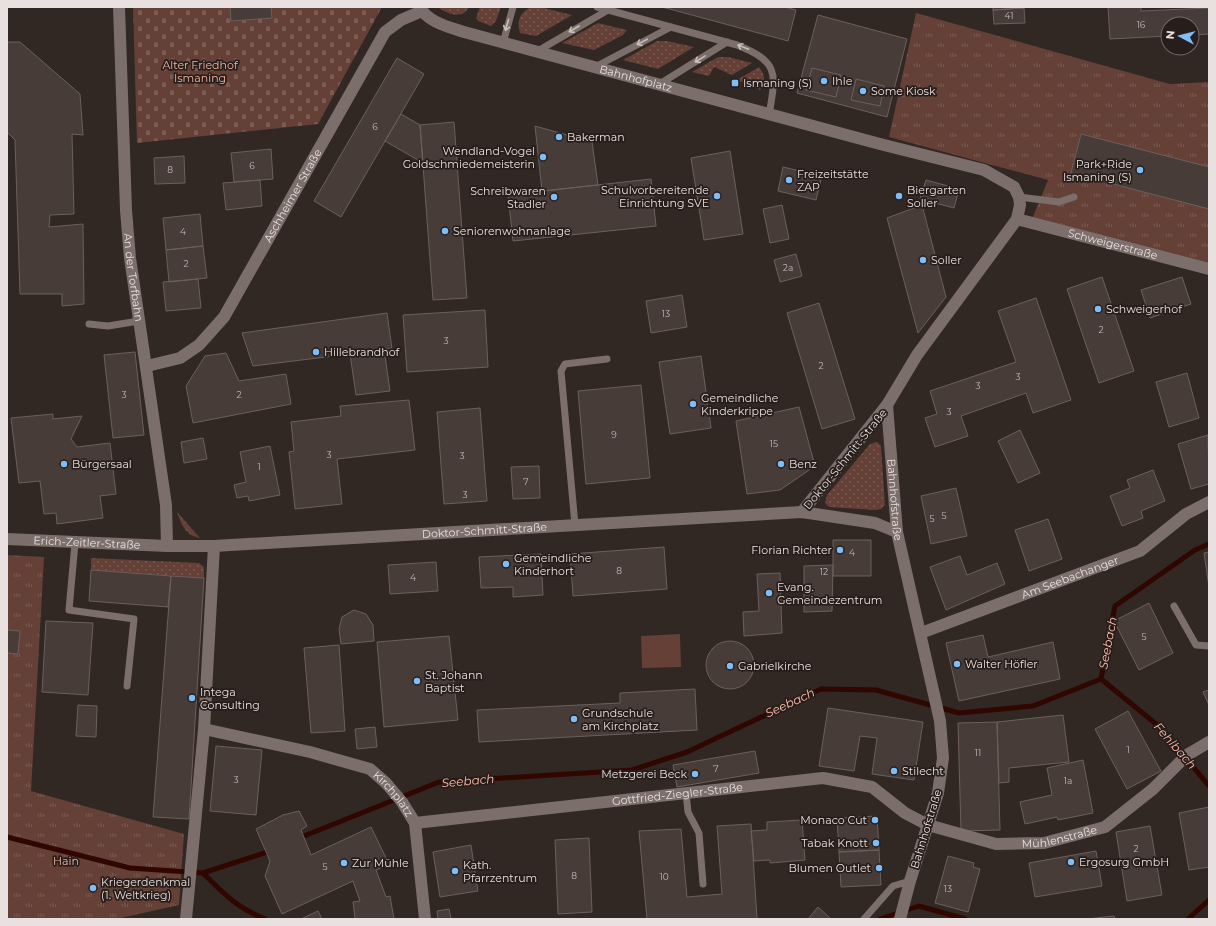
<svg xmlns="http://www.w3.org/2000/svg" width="1216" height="926" font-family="Montserrat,sans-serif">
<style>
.grass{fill:url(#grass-dots)}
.cemetery{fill:url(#cemetery-stones)}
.park{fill:url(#park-tufts)}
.pitch{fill:#644036}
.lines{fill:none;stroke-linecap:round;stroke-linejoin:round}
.stream{stroke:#2f0600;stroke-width:5}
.building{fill:#483c39;stroke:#6c605c}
.lane{stroke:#7c6f6b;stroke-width:7}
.street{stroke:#7c6f6b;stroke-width:12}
.oneway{stroke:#c8bfbc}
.poi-dot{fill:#7dbef9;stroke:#271d1a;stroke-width:1.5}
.labels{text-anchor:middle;stroke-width:3.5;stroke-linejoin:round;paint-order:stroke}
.number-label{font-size:9px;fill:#c0b8b6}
.park-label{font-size:11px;fill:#f6b6a4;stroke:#271d1a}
.street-label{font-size:11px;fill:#e8e1df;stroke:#271d1a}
.poi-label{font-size:11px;fill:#e8e1df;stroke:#271d1a;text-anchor:start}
.water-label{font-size:12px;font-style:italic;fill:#ffbeab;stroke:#271d1a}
</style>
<defs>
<pattern id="grass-dots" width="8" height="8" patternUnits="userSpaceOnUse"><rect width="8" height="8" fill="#644036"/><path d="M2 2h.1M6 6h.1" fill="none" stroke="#7a5b53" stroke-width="1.8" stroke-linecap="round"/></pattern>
<pattern id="cemetery-stones" width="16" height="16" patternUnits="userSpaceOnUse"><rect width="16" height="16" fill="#644036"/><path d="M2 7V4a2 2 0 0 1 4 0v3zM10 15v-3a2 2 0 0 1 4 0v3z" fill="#7a5b53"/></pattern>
<pattern id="park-tufts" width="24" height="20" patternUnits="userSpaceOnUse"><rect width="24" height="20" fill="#644036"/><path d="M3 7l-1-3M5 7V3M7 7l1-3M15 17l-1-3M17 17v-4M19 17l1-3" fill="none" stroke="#7a5b53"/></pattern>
</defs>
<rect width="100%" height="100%" fill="#312723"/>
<path class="grass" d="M 438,7 L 469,7 C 462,20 447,14 438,7 Z
M 480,7 L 501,7 L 496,21 L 491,26 L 478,21 L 476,18 Z
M 532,7 L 540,7 L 572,15 L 536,36 L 520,33 C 516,22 520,11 532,7 Z
M 598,23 L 627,30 L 623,35 L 594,50 L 562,43 Z
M 657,41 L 667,41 L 694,47 L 658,69 L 623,60 Z
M 718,57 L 728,57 L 752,63 L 732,75 L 714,67 L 709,76 L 692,72 Z
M 759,67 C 765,74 766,83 760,90 L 737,80 Z
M 877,442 L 881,446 L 885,505 L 881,509 L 875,510 L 829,507 L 825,503 L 827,495 L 870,444 Z
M 177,512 L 200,538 C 186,536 181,524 177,512 Z
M 91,558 L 199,563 L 204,567 L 204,578 L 91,570 Z"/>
<path class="cemetery" d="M 133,7 L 382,7 L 318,124 L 137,143 Z"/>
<path class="park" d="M 916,13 L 1170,84 L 1209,82 L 1209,268 L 1032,219 L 1048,180 L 889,137 Z
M 7,555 L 44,557 L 31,791 L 184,834 L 179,905 L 116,919 L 7,919 Z"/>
<path class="pitch" d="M 680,634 L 681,667 L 642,668 L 641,636 Z"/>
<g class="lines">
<path class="stream" d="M 1101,679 L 1161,728 L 1209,786
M 304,836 L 439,782 L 632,770 L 687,752 L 821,689 L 876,690 L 959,713 L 1033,706 L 1101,679 L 1115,606 L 1195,550 L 1209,544
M 7,837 L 130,868 L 203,873 L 267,852
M 203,873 C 224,894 237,908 265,919
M 880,919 L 919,906 L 965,919
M 1188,919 L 1209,900"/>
</g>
<path class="building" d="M 230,7 L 271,7 L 272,18 L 231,21 Z
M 662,7 L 785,7 L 796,10 L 788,41 Z
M 993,7 L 1024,7 L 1024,8 L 993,10 Z
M 1108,7 L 1141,7 L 1141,11 L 1209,8 L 1209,34 L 1192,35 L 1192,24 L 1168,24 L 1168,36 L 1110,39 Z
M 1024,8 L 1025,23 L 994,24 L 993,10 Z
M 818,15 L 907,39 L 887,117 L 797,93 Z
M 7,42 L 20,42 L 80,94 L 83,135 L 72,134 L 74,214 L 50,215 L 49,227 L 83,224 L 84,304 L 62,306 L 62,294 L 20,294 L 15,140 L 7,132 Z
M 397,58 L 424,74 L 341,217 L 314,201 Z
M 812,68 L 841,75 L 836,97 L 806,90 Z
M 856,79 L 884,86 L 880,106 L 851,100 Z
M 401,114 L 420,125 L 423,163 L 385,141 Z
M 454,122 L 467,298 L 433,300 L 420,125 Z
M 535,126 L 592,142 L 598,185 L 542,191 Z
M 1081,134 L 1209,167 L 1209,209 L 1071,173 Z
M 271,149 L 273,179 L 234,182 L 231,153 Z
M 730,151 L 743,234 L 704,240 L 691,158 Z
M 184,156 L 185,183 L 155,184 L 154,158 Z
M 783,167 L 822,176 L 816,200 L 778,191 Z
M 651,179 L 656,226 L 513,241 L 508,195 Z
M 260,180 L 262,206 L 226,210 L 223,183 Z
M 926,180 L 959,189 L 954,208 L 920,199 Z
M 782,205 L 789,239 L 770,243 L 763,209 Z
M 922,205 L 946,297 L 918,333 L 887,218 Z
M 200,214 L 203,246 L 166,250 L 163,218 Z
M 203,246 L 207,278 L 169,282 L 166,250 Z
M 796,254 L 802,276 L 780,282 L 774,260 Z
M 1102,277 L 1134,371 L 1099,383 L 1067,289 Z
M 1182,277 L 1191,304 L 1150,318 L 1141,290 Z
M 198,279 L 201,308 L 166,311 L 163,282 Z
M 682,295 L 687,327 L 651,333 L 646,301 Z
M 1036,298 L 1071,400 L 1033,413 L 1026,393 L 961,416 L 968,436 L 935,447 L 925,418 L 937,414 L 930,391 L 1016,362 L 998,311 Z
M 819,303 L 855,419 L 822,429 L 787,313 Z
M 485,310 L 488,367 L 407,372 L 403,315 Z
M 387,313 L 392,349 L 384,349 L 390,391 L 356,395 L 350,354 L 253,366 L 242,333 Z
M 135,352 L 144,435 L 113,438 L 104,355 Z
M 226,353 L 239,381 L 286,374 L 291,404 L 193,423 L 186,386 L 205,356 Z
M 701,356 L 711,428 L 670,434 L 659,362 Z
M 1187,373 L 1199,418 L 1169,427 L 1156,382 Z
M 641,385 L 650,478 L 586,484 L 578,391 Z
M 409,400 L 415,450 L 337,459 L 342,504 L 295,509 L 289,452 L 294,451 L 291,422 L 341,416 L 340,406 Z
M 799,407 L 815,466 L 780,490 L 747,494 L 736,421 Z
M 480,408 L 487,501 L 444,504 L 437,412 Z
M 53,414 L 53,419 L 82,416 L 71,439 L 77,447 L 110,443 L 116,494 L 100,496 L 103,518 L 57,524 L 56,513 L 44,514 L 40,481 L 19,483 L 11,418 Z
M 1020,430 L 1040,473 L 1018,483 L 998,441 Z
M 1208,435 L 1209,484 L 1191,489 L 1178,444 Z
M 203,438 L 207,459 L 184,463 L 181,442 Z
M 270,446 L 280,495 L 249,501 L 248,496 L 237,498 L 234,485 L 246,482 L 240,452 Z
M 539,466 L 540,498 L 513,499 L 511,467 Z
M 1153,470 L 1165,501 L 1141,511 L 1143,518 L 1122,526 L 1110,496 L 1130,488 L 1127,480 Z
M 956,488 L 967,536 L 931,544 L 921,496 Z
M 1048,519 L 1062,559 L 1029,571 L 1015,530 Z
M 833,540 L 871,540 L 871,576 L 833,576 Z
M 664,547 L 667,589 L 573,596 L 570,554 Z
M 1209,552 L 1209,587 L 1204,553 Z
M 541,554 L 543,595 L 513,597 L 513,587 L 481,588 L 479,557 Z
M 960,556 L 967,575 L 997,563 L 1005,584 L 946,610 L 930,567 Z
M 436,562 L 438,591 L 390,594 L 388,565 Z
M 833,565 L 832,611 L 804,612 L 804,566 Z
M 91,570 L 171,576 L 168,607 L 89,601 Z
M 780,573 L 782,633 L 744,636 L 743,612 L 759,611 L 757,574 Z
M 171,576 L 204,578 L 189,819 L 153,817 Z
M 1149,603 L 1173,653 L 1139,670 L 1114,621 Z
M 354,610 L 366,614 L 373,625 L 374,641 L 341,644 L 339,629 L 342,617 Z
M 46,621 L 93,623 L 88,695 L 42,692 Z
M 7,630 L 20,631 L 18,654 L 7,653 Z
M 983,635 L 988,657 L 1053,642 L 1060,679 L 959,701 L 946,643 Z
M 449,636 L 458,720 L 384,727 L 377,642 Z
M706 665a24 24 0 1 1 48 0a24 24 0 1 1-48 0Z
M 339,645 L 345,731 L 311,733 L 304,648 Z
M 695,689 L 697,730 L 479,742 L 477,710 L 620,703 L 620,693 Z
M 1209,690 L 1209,705 L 1203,692 Z
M 78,705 L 97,706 L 96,737 L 76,736 Z
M 828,708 L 923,722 L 914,780 L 872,774 L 877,738 L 860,736 L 854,771 L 819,766 Z
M 1128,711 L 1161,771 L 1127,789 L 1095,729 Z
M 1063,715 L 1069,762 L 1009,768 L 1009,782 L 999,783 L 997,722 Z
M 997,722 L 1000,830 L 961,831 L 958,723 Z
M 375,727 L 377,747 L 357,749 L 355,729 Z
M 216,746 L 262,750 L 256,815 L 210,811 Z
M 755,751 L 759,773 L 677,787 L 673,765 Z
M 1083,760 L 1093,813 L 1058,820 L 1057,817 L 1025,824 L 1020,802 L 1052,795 L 1047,768 Z
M 1209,807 L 1209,867 L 1189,870 L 1179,813 Z
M 299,811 L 307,826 L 301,830 L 311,855 L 371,827 L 389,864 L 376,870 L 386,897 L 390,896 L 394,919 L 355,919 L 353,902 L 360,901 L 353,881 L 282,914 L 265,876 L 270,861 L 256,829 L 283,815 Z
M 877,816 L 879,850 L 839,852 L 837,818 Z
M 802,820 L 805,860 L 770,863 L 770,860 L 754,861 L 751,831 L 767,830 L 767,822 Z
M 751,824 L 757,919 L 647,919 L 639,831 L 681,829 L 687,897 L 722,894 L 717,826 Z
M 1150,826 L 1162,895 L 1127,901 L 1116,832 Z
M 589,838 L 592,912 L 558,914 L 555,840 Z
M 471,845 L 478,891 L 440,897 L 433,852 Z
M 879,850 L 881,885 L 841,887 L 839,852 Z
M 1096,851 L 1102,886 L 1035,897 L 1029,863 Z
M 948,856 L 974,863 L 973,867 L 980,869 L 968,912 L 935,903 Z
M 818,907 L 831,919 L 808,919 Z
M 449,909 L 451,919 L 438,919 L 437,911 Z
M 318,911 L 322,919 L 301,919 Z
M 1114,916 L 1115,919 L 1087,919 Z"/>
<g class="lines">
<path class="lane" d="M 597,7 L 737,45 C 780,62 776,74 769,115
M 503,43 L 513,7
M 536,52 L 608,10
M 595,67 L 671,27
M 658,85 L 727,42
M 1019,197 L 1059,202 L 1074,197
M 89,324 L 108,326 L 139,321
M 575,525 L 561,371 L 565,364 L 607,359
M 75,543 L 69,610 L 134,619 L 127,686
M 1174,606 L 1196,645 L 1209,646
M 686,793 L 688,812 L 699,833 L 703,884
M 864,919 L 893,886 L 910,881"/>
<g class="street">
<path id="s1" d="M 119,7 L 126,210 L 130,258 L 166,505 L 167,546"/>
<path id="s2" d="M 420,7 C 427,22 449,27 464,32 L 880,144 L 984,170 L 1014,187 L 1019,197 L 1020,205 L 1017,219 L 917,355 L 887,405 L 802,512"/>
<path id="s3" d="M 1017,219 L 1209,269"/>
<path id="s4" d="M 147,366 L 180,358 L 199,345 L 224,317 L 385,32 L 401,20 L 422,11"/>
<path id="s5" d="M 887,405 L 897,532 L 940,721 L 943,758 L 938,793 L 910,881 L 900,919"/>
<path id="s6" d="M 7,539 L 167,546 L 214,546 L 802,512 L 875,523 L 897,532"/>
<path id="s7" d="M 921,633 L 1140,551 L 1186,514 L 1209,502"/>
<path id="s8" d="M 204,729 L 310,752 L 370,769 L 386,783 L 402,802 L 415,823 L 425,919"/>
<path id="s9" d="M 415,823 L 823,778 L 872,787 L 905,813 L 928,825 L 996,844 L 1044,843 L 1105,827 L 1153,789 L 1187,755 L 1209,742"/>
<path d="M 186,919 L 204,729 L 214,546"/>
</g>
</g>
<defs><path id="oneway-shaft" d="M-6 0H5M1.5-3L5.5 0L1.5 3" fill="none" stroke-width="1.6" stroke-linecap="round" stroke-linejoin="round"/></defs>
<g class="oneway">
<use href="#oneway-shaft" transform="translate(507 25) rotate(106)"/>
<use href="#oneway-shaft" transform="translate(574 29) rotate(150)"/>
<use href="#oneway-shaft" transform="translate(642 42) rotate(152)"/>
<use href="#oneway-shaft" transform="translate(743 47) rotate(-158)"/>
<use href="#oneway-shaft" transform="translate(700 59) rotate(149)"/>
</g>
<g class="poi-dot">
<circle cx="824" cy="81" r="4"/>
<rect x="731" y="79" width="8" height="8" rx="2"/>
<circle cx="863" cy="91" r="4"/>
<circle cx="559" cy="137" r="4"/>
<circle cx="543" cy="157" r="4"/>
<circle cx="1140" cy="170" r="4"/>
<circle cx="789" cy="180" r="4"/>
<circle cx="717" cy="196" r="4"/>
<circle cx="899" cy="196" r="4"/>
<circle cx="554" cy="197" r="4"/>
<circle cx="445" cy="231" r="4"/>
<circle cx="923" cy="260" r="4"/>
<circle cx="1098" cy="309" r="4"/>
<circle cx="316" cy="352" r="4"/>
<circle cx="693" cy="404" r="4"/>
<circle cx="64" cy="464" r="4"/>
<circle cx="781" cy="464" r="4"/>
<circle cx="840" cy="550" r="4"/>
<circle cx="506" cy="564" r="4"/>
<circle cx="769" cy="593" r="4"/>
<circle cx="957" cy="664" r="4"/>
<circle cx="730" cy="666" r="4"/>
<circle cx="417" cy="681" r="4"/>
<circle cx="192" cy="698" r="4"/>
<circle cx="574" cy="719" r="4"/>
<circle cx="894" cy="771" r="4"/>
<circle cx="695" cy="774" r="4"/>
<circle cx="875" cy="820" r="4"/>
<circle cx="876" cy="843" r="4"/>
<circle cx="1071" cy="862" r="4"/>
<circle cx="344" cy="863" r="4"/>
<circle cx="879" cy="868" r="4"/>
<circle cx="455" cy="871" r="4"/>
<circle cx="93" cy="888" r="4"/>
</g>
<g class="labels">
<g class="number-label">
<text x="1009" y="19">41</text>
<text x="1141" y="28">16</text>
<text x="375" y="130">6</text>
<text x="252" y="169">6</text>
<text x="170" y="173">8</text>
<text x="183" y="235">4</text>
<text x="186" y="267">2</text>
<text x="788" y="271">2a</text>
<text x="666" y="317">13</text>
<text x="1101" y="333">2</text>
<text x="446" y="344">3</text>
<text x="821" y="369">2</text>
<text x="1018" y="380">3</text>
<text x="978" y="389">3</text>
<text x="124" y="398">3</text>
<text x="239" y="398">2</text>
<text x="949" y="415">3</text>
<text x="614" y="438">9</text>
<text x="774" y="447">15</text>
<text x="329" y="458">3</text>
<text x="462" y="459">3</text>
<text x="259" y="470">1</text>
<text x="526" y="485">7</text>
<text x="465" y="498">3</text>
<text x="944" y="519">5</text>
<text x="932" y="522">5</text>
<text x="852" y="556">4</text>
<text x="619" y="574">8</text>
<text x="824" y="575">12</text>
<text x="413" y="581">4</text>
<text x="1144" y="640">5</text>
<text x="1128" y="753">1</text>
<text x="978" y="756">11</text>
<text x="716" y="772">7</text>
<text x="236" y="783">3</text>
<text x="1068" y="784">1a</text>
<text x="1136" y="852">2</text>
<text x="325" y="870">5</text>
<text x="574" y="879">8</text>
<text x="664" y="880">10</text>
<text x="948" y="892">13</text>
</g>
<g class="park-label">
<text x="200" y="69">Alter Friedhof<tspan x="200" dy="13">Ismaning</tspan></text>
<text x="66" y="865">Hain</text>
</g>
<g class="street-label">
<text dy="4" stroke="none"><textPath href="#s2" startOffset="230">Bahnhofplatz</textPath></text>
<text dy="4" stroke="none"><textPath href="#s4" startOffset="234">Aschheimer Straße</textPath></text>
<text dy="4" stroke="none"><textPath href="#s3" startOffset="99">Schweigerstraße</textPath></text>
<text dy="4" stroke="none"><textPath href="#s1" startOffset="271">An der Torfbahn</textPath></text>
<text transform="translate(845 459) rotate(-51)" y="4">Doktor-Schmitt-Straße</text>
<text dy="4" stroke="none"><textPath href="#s5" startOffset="95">Bahnhofstraße</textPath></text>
<text dy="4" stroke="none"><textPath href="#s6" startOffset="478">Doktor-Schmitt-Straße</textPath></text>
<text dy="4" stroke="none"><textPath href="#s6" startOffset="80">Erich-Zeitler-Straße</textPath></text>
<text dy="4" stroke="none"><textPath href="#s7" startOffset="159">Am Seebachanger</textPath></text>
<text dy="4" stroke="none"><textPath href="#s9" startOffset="264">Gottfried-Ziegler-Straße</textPath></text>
<text dy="4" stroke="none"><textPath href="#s8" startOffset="205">Kirchplatz</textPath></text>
<text transform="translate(926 829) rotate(-73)" y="4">Bahnhofstraße</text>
<text dy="4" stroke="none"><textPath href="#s9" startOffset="663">Mühlenstraße</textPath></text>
</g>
<g class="poi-label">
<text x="832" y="85">Ihle</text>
<text x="743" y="87">Ismaning (S)</text>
<text x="871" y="95">Some Kiosk</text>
<text x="567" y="141">Bakerman</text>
<text x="535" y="155" text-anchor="end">Wendland-Vogel<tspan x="535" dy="13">Goldschmiedemeisterin</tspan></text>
<text x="1132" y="168" text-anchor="end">Park+Ride<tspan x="1132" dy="13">Ismaning (S)</tspan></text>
<text x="797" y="178">Freizeitstätte<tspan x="797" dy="13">ZAP</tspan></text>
<text x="709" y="194" text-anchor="end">Schulvorbereitende<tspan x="709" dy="13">Einrichtung SVE</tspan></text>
<text x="907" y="194">Biergarten<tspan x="907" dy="13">Soller</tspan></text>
<text x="546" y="195" text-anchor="end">Schreibwaren<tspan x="546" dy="13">Stadler</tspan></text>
<text x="453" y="235">Seniorenwohnanlage</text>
<text x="931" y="264">Soller</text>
<text x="1106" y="313">Schweigerhof</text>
<text x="324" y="356">Hillebrandhof</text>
<text x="701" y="402">Gemeindliche<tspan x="701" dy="13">Kinderkrippe</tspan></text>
<text x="72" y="468">Bürgersaal</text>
<text x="789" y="468">Benz</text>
<text x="832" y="554" text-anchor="end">Florian Richter</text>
<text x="514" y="562">Gemeindliche<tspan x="514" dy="13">Kinderhort</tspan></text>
<text x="777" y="591">Evang.<tspan x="777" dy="13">Gemeindezentrum</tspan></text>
<text x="965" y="668">Walter Höfler</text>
<text x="738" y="670">Gabrielkirche</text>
<text x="425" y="679">St. Johann<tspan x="425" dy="13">Baptist</tspan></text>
<text x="200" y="696">Intega<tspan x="200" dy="13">Consulting</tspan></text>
<text x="582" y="717">Grundschule<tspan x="582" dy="13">am Kirchplatz</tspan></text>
<text x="902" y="775">Stilecht</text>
<text x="687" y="778" text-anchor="end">Metzgerei Beck</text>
<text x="867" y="824" text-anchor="end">Monaco Cut</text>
<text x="868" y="847" text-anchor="end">Tabak Knott</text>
<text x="1079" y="866">Ergosurg GmbH</text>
<text x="352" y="867">Zur Mühle</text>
<text x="463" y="869">Kath.<tspan x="463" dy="13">Pfarrzentrum</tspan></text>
<text x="871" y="872" text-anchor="end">Blumen Outlet</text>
<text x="101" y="886">Kriegerdenkmal<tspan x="101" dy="13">(1. Weltkrieg)</tspan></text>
</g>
<g class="water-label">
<text transform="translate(1108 643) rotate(-79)" y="4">Seebach</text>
<text transform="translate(790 703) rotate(-25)" y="4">Seebach</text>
<text transform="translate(1175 746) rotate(49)" y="4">Fehlbach</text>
<text transform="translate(468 781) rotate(-5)" y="4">Seebach</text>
</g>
</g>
<rect width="1216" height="926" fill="none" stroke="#e8e1df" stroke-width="16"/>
<g transform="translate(1180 36) rotate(277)"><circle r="19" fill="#271d1a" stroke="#746b69"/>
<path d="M0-3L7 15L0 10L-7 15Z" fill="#7dbef9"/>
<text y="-6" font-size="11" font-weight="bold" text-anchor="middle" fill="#e8e1df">N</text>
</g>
</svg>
